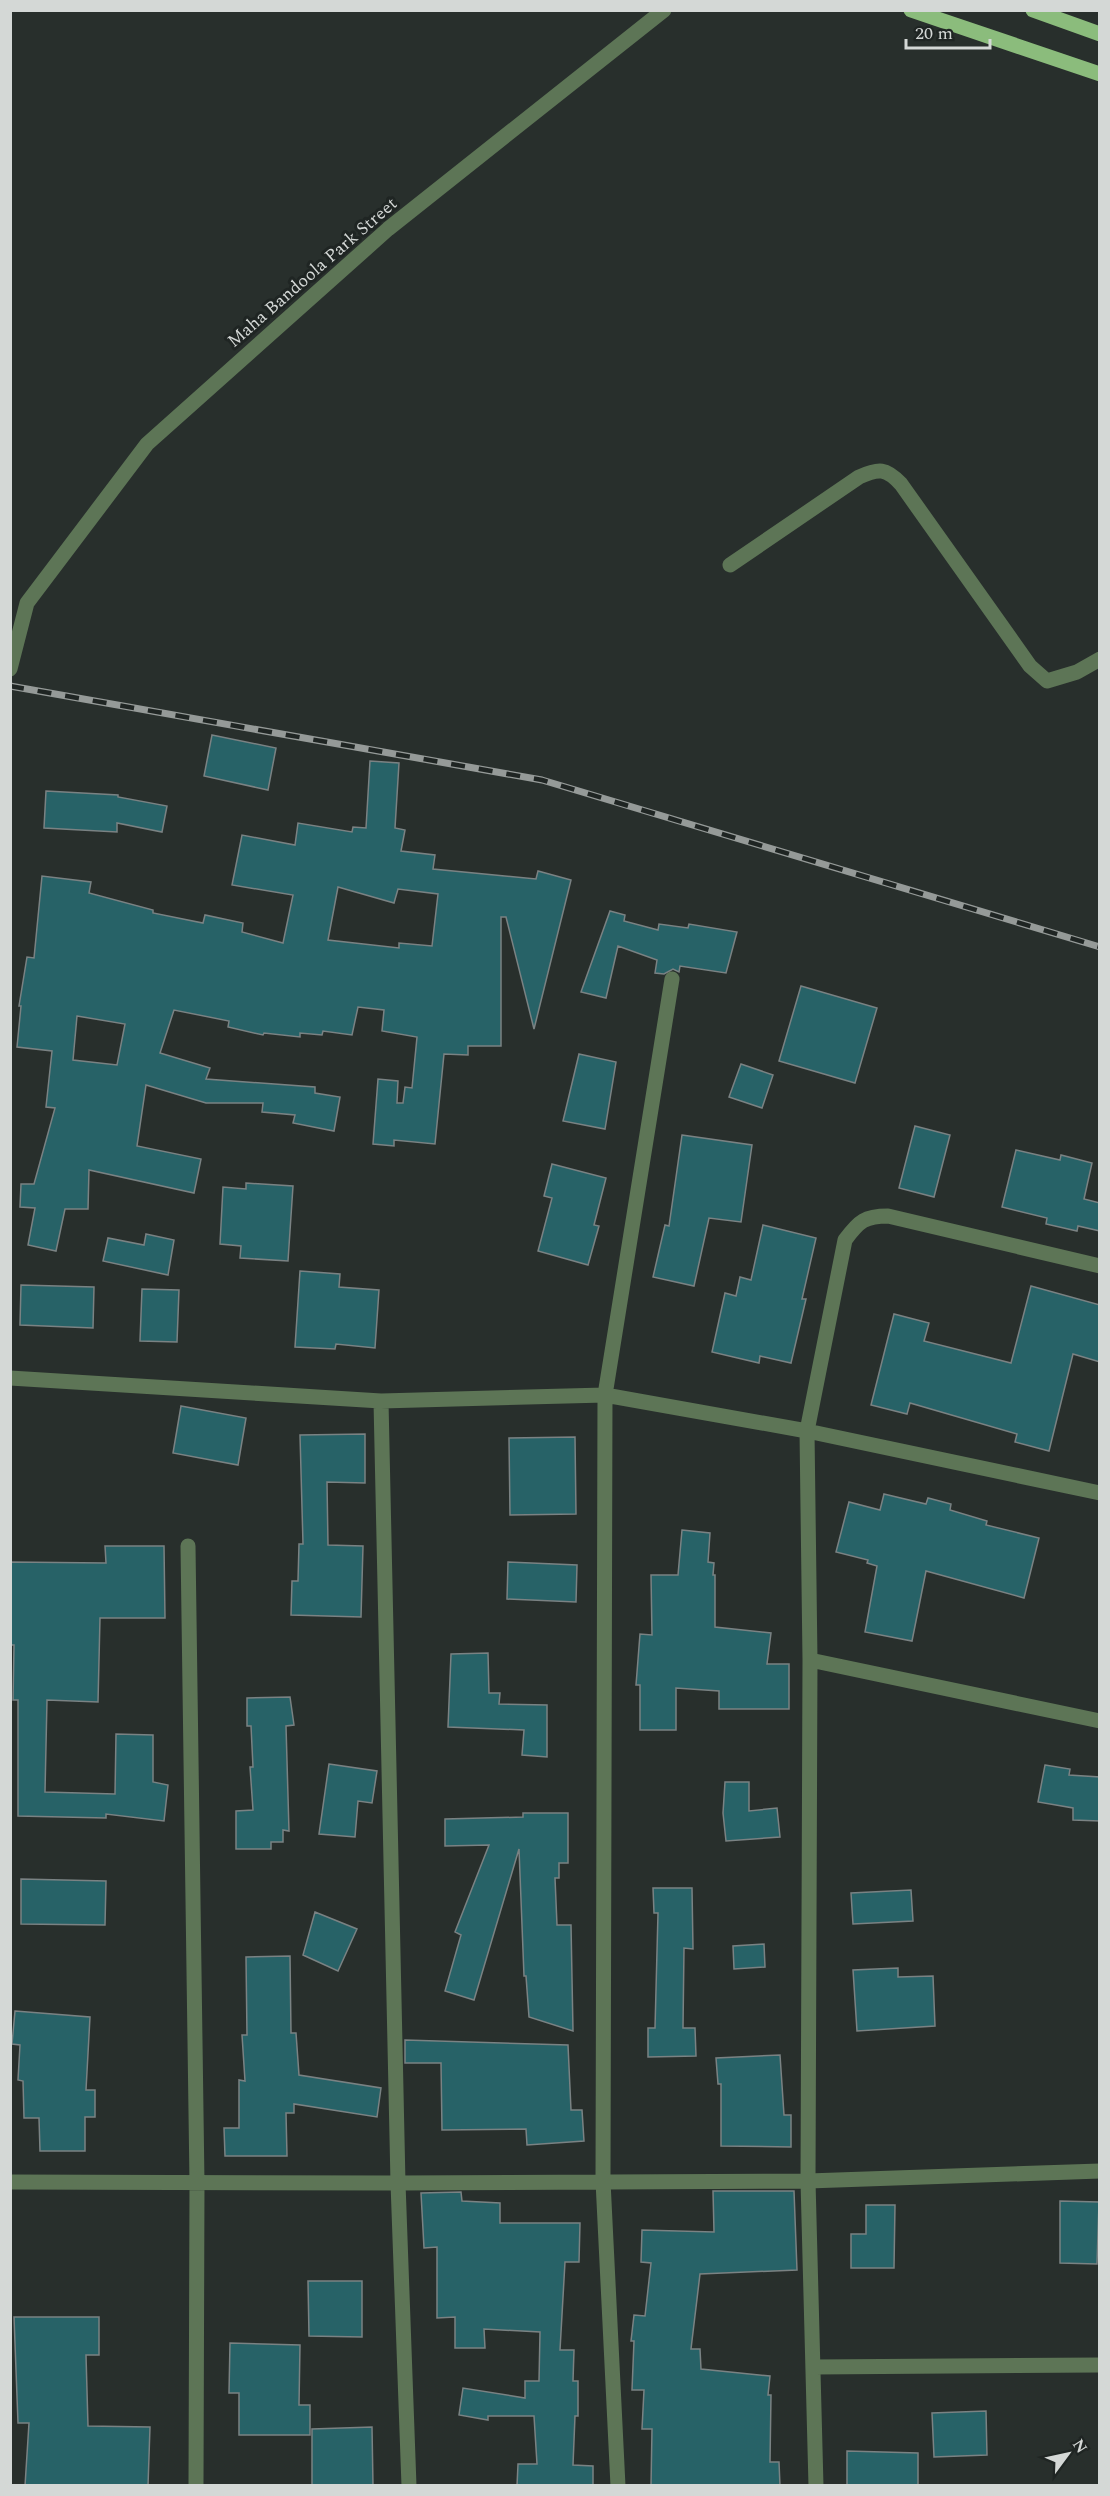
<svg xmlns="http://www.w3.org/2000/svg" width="1110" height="2496" font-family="Spectral,serif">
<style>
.building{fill:#276267;stroke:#7a8283;stroke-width:1.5;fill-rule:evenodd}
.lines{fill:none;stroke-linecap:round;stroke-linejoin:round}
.minor{stroke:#5d7556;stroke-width:15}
.major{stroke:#8bbc7c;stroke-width:15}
.rail-casing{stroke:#959a98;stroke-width:7}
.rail{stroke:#1f2523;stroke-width:4.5;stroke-dasharray:14;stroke-linecap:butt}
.labels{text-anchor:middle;stroke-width:6;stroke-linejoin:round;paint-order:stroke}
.street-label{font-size:18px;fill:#d4d8d6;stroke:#1f2523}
</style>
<rect width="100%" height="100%" fill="#282f2c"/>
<path class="building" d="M 212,735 L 276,748 L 268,790 L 204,776 Z
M 370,761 L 399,763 L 395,828 L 405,830 L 401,851 L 435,855 L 433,869 L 536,879 L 538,871 L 571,880 L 534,1029 L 506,917 L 501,917 L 501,1046 L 468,1046 L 468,1055 L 444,1054 L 435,1144 L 394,1140 L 394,1146 L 373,1144 L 378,1079 L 398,1081 L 397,1103 L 403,1103 L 405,1087 L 412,1088 L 417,1037 L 382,1031 L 384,1010 L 358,1007 L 352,1035 L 323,1031 L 322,1035 L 300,1033 L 300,1037 L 264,1033 L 263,1035 L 228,1027 L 229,1021 L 174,1010 L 160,1053 L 210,1068 L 206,1079 L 315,1087 L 315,1093 L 340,1097 L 334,1131 L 293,1123 L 295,1115 L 262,1112 L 263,1103 L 206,1103 L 146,1085 L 137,1146 L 201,1159 L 194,1193 L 89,1170 L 88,1209 L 65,1209 L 56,1251 L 28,1245 L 35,1208 L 20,1207 L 21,1184 L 34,1184 L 55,1108 L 46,1107 L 52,1051 L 17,1047 L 21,1006 L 19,1006 L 27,957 L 34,958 L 42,876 L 91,882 L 89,893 L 153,910 L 153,913 L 203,923 L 205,915 L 243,923 L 242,932 L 283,943 L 293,895 L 232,885 L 242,835 L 295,845 L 298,823 L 352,832 L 353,827 L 366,828 ZM 338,887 L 394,903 L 398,889 L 438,894 L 432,946 L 399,943 L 399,948 L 328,940 ZM 77,1016 L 125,1024 L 117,1065 L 73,1060 Z
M 46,791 L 118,795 L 118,797 L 167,806 L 162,832 L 117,823 L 117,832 L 44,828 Z
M 610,911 L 625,915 L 624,921 L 658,930 L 659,924 L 688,928 L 689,924 L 737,932 L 726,973 L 680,966 L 679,972 L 673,969 L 664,974 L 655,973 L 657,960 L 618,946 L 606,998 L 581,992 Z
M 801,986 L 877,1008 L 855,1083 L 779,1061 Z
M 579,1054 L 616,1062 L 605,1129 L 563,1121 Z
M 741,1064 L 773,1075 L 762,1108 L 729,1097 Z
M 915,1126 L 950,1135 L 934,1197 L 899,1188 Z
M 682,1135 L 752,1145 L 741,1222 L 709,1218 L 694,1286 L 653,1277 L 665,1225 L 669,1226 Z
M 1016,1150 L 1060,1160 L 1061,1155 L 1092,1163 L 1084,1199 L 1100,1203 L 1100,1231 L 1078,1226 L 1077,1231 L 1046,1224 L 1047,1218 L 1002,1207 Z
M 552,1164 L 606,1178 L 594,1225 L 599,1226 L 588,1265 L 538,1251 L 552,1198 L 544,1196 Z
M 246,1183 L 293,1186 L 288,1261 L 240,1258 L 241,1246 L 220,1244 L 223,1187 L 246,1189 Z
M 763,1225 L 816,1238 L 802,1299 L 806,1299 L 791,1363 L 760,1356 L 759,1363 L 712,1352 L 725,1293 L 736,1296 L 740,1277 L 751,1280 Z
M 146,1234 L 174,1240 L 168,1275 L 103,1261 L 108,1238 L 144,1245 Z
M 300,1271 L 340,1274 L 339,1287 L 379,1290 L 375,1348 L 336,1344 L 335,1349 L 295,1347 Z
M 21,1285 L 94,1287 L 93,1328 L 20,1325 Z
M 1031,1286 L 1100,1305 L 1100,1362 L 1073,1354 L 1049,1451 L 1015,1442 L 1017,1434 L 910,1403 L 907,1414 L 871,1405 L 894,1314 L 929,1323 L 924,1341 L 1011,1363 Z
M 142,1289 L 179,1290 L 177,1342 L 140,1341 Z
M 181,1406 L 246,1418 L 238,1465 L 173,1453 Z
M 365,1434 L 365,1483 L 327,1482 L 328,1545 L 363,1546 L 361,1617 L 291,1615 L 292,1581 L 298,1581 L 299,1544 L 303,1544 L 300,1435 Z
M 575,1437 L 576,1514 L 510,1515 L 509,1438 Z
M 884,1494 L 926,1504 L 928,1498 L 951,1504 L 950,1510 L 987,1521 L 986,1525 L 1039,1538 L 1024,1598 L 926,1571 L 912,1641 L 865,1632 L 877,1566 L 867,1563 L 868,1560 L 836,1552 L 849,1502 L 880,1510 Z
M 682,1530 L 710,1533 L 708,1562 L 714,1563 L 713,1575 L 715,1575 L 715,1627 L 771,1633 L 767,1664 L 789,1664 L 789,1709 L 719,1709 L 719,1691 L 676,1688 L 676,1730 L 640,1730 L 640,1685 L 636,1685 L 640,1634 L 652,1635 L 651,1575 L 678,1575 Z
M 105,1546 L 164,1546 L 165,1618 L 100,1618 L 98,1702 L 47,1700 L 45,1792 L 115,1794 L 116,1734 L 153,1735 L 153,1782 L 168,1785 L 164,1821 L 106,1814 L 106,1818 L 18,1816 L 18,1700 L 13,1700 L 14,1645 L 10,1645 L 10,1562 L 106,1563 Z
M 508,1562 L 577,1565 L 576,1602 L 507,1599 Z
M 488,1653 L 489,1693 L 500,1693 L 499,1704 L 547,1705 L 547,1757 L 522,1755 L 524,1730 L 448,1727 L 451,1654 Z
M 290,1697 L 294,1725 L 286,1726 L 289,1831 L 283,1830 L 283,1842 L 271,1842 L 271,1849 L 236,1849 L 236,1811 L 253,1810 L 250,1767 L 253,1767 L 251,1726 L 247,1726 L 247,1698 Z
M 329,1764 L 377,1771 L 372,1803 L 358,1801 L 355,1837 L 319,1834 Z
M 1045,1765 L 1070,1769 L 1069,1775 L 1100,1777 L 1100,1821 L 1073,1820 L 1073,1808 L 1038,1802 Z
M 725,1782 L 749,1782 L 749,1811 L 777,1808 L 780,1837 L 726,1841 L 723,1813 Z
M 523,1813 L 568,1813 L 568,1863 L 559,1863 L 559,1878 L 555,1878 L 557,1925 L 571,1925 L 573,2031 L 529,2017 L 526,1976 L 524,1976 L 519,1849 L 474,2000 L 445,1991 L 461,1935 L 455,1932 L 489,1845 L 445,1846 L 445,1819 L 523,1817 Z
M 21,1879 L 106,1881 L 105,1925 L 21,1924 Z
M 653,1888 L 692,1888 L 693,1949 L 684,1948 L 683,2028 L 695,2028 L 696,2056 L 648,2057 L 648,2028 L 655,2028 L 658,1913 L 654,1913 Z
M 911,1890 L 913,1921 L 853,1924 L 851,1893 Z
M 315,1912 L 357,1929 L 338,1971 L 303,1955 Z
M 764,1944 L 765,1967 L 734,1969 L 733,1946 Z
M 290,1956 L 291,2033 L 296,2033 L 299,2075 L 381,2088 L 377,2117 L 294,2104 L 294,2113 L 286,2113 L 287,2156 L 225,2156 L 224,2128 L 239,2128 L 239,2080 L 245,2081 L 242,2035 L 247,2035 L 246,1957 Z
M 898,1968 L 898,1977 L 933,1976 L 935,2026 L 857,2031 L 853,1970 Z
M 15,2011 L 90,2017 L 86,2090 L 95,2090 L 95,2117 L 85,2117 L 85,2151 L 40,2151 L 39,2118 L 24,2118 L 23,2081 L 18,2080 L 20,2045 L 12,2044 Z
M 405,2040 L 568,2045 L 571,2110 L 582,2110 L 584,2141 L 527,2145 L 526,2129 L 442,2130 L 441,2063 L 405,2063 Z
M 780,2055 L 784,2115 L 791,2115 L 791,2147 L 721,2146 L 721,2084 L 718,2084 L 716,2058 Z
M 713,2191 L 794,2191 L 797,2270 L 700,2274 L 691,2349 L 700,2349 L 701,2369 L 770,2376 L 768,2395 L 771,2395 L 770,2462 L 779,2462 L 780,2486 L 651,2486 L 652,2429 L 642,2429 L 644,2390 L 632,2390 L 634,2341 L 631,2341 L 634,2315 L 645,2316 L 651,2263 L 641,2262 L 642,2230 L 714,2232 Z
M 461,2192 L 462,2201 L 500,2203 L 500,2223 L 580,2223 L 579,2262 L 565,2262 L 560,2350 L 574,2350 L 573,2381 L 578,2381 L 578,2416 L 575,2416 L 573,2465 L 593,2466 L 593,2486 L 517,2486 L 518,2464 L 537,2464 L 534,2416 L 488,2416 L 488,2420 L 459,2415 L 463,2388 L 525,2398 L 525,2381 L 539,2381 L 540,2332 L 484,2329 L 485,2348 L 455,2348 L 455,2317 L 437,2318 L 437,2247 L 424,2248 L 421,2193 Z
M 1060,2201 L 1099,2202 L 1097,2264 L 1060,2263 Z
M 866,2205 L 895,2205 L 894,2268 L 851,2268 L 851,2234 L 866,2234 Z
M 308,2281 L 362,2281 L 362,2337 L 309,2336 Z
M 14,2317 L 99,2317 L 99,2355 L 86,2355 L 88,2426 L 150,2427 L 148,2486 L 25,2486 L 29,2423 L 18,2423 Z
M 230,2343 L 300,2345 L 299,2405 L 310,2405 L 310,2435 L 239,2435 L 239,2393 L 229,2393 Z
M 986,2411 L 987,2455 L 934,2457 L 932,2413 Z
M 372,2427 L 373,2486 L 312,2486 L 312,2429 Z
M 847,2451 L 918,2453 L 918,2486 L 847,2486 Z"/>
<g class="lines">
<path class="minor" d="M 730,565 L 859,477 C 879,468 886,468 901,484 L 1030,666 L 1047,681 L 1077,672 L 1100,659
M 10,669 L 27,603 L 147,444 L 388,229 L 664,10
M 10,1378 L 381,1401 L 605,1395 L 807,1431 L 1100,1493
M 381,1401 L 398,2183 L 409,2486
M 188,1546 L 197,2183 L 196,2486
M 810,1660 L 1100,1721
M 10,2182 L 398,2183 L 808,2181 L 1100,2171
M 813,2367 L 1100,2365
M 618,2486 L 603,2181 L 605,1395 L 672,979
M 816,2486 L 808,2181 L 810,1660 L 807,1431 L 845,1240 C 859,1221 865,1216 888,1216 L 1100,1266"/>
<path class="major" d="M 911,10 L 1100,74
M 1033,10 L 1100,34"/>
<defs>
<path id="rail" d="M 10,686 L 542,780 L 1100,947"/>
</defs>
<use href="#rail" class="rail-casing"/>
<use href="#rail" class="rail"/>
</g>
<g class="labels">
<g class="street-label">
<text transform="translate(312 272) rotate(-41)" y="6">Maha Bandoola Park Street</text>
</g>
</g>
<rect width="1110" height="2496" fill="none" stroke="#d4d8d6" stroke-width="24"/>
<g transform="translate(1068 2454) rotate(57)" stroke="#1f2523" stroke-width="4.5" paint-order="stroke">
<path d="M0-4.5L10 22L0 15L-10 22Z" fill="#d4d8d6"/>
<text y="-9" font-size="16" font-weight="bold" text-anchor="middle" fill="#d4d8d6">N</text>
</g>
<path d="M906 39v9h84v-9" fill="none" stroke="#d4d8d6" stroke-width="3"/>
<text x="915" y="39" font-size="18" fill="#d4d8d6" stroke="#1f2523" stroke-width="4.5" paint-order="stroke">20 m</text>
</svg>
